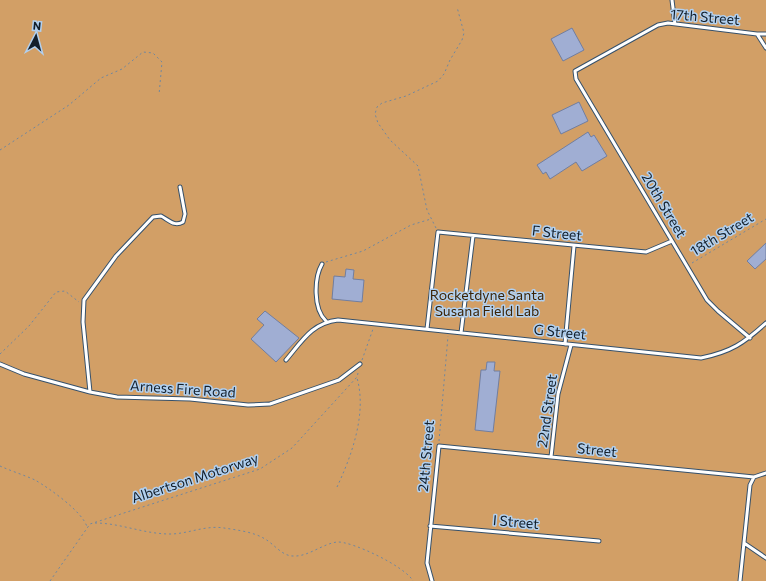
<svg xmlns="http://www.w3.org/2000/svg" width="766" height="581" font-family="Commissioner,sans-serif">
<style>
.green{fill:#d29f66}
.building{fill:#a0aed3;stroke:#717ea0}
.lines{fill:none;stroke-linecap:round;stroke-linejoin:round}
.lane-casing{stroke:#36516b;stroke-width:5}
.path{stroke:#70879f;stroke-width:1;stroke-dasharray:2 3;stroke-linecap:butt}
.lane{stroke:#fff;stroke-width:3}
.labels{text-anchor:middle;stroke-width:3;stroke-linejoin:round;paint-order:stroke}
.street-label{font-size:14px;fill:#131f2b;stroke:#b1d0f0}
.park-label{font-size:14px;fill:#3b2305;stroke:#b1d0f0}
</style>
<rect width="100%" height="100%" fill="#b1d0f0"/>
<path class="green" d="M 0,0 L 766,0 L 766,581 L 0,581 Z"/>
<path class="building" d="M 572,28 L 584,50 L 563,61 L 551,39 Z
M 579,102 L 588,121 L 561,134 L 552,115 Z
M 588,132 L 591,137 L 594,135 L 607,156 L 582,171 L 576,162 L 550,179 L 546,172 L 543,174 L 537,165 Z
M 766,243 L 766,259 L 755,269 L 747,261 Z
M 346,269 L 354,270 L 353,279 L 364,280 L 362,302 L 332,299 L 334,276 L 345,277 Z
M 265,311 L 299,338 L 276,362 L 251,339 L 264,325 L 257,319 Z
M 487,362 L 495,362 L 494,371 L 500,371 L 493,432 L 475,430 L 481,370 L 486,370 Z"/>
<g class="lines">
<defs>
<path id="lane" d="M 672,0 L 675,24
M 757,34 L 766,34
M 322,264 C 314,278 313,309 326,321
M 427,329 L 438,232 L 646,252 L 672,241
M 461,333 L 473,236
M 750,338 L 718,311 L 707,300 L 576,79 L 575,71 L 658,25 L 668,23 L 757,34 L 766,48
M 565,344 L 574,246
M 286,360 C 302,341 312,323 338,320 L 701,358 C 731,352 744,343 766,323
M 0,364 L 24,374 L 90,392 L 117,397 L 190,399 L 248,405 L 270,404 L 339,380 L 360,364
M 90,392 L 83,322 L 84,300 L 116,256 L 153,217 L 161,216 C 169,220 174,227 183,222 L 185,214 L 180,187
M 551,457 L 558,394 L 571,345
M 430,526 L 599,541
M 744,543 L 766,558
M 432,581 L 427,563 L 439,446 L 754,477
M 740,581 L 750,485 L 754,477 L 766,473"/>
</defs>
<use href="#lane" class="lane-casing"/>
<path class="path" d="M 0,150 L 69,105 L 101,78 L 122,69 L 143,52 L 153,53 L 162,62 L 159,95
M 436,228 L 427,210 L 418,166 L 390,140 L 378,123 L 375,114 L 377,107 L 382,103 L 406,96 L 438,81 L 444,74 L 450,60 L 462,40 L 464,33 L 457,7
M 326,262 L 363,251 L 411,225 L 431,219
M 692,263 L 766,219
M 0,354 L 29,326 L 56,292 L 65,291 L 79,302
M 362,360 L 373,329
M 439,441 L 448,336
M 0,466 C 11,471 24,475 35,480 C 49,488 83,512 87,527
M 337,487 C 352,455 367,413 357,378
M 95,523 C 120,523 144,534 170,534 C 188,534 205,525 224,528 C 237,530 254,532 265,539 C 274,544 282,556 293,556 C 308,557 322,544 337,542 C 352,541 406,567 413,581
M 50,581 L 90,524 L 260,469 L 292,448 L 357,377 L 358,373"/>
<use href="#lane" class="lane"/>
</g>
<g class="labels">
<g class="street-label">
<text transform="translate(705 17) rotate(5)" y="5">17th Street</text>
<text transform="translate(664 205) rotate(59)" y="5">20th Street</text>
<text transform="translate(557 233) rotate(6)" y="5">F Street</text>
<text transform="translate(722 234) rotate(-31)" y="5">18th Street</text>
<text transform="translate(560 332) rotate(6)" y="5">G Street</text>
<text transform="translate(183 389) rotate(4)" y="5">Arness Fire Road</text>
<text transform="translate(547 411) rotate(-82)" y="5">22nd Street</text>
<text transform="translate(597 450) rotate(6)" y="5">Street</text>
<text transform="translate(426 456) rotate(-85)" y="5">24th Street</text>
<text transform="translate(195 478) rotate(-18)" y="5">Albertson Motorway</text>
<text transform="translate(516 522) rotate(5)" y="5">I Street</text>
</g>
<g class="park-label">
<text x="487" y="300">Rocketdyne Santa<tspan x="487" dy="16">Susana Field Lab</tspan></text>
</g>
</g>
<g transform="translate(36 36) rotate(6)" stroke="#b1d0f0" stroke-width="3" paint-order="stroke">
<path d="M0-3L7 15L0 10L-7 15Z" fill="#131f2b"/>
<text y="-6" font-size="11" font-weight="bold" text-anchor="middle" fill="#131f2b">N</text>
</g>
</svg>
